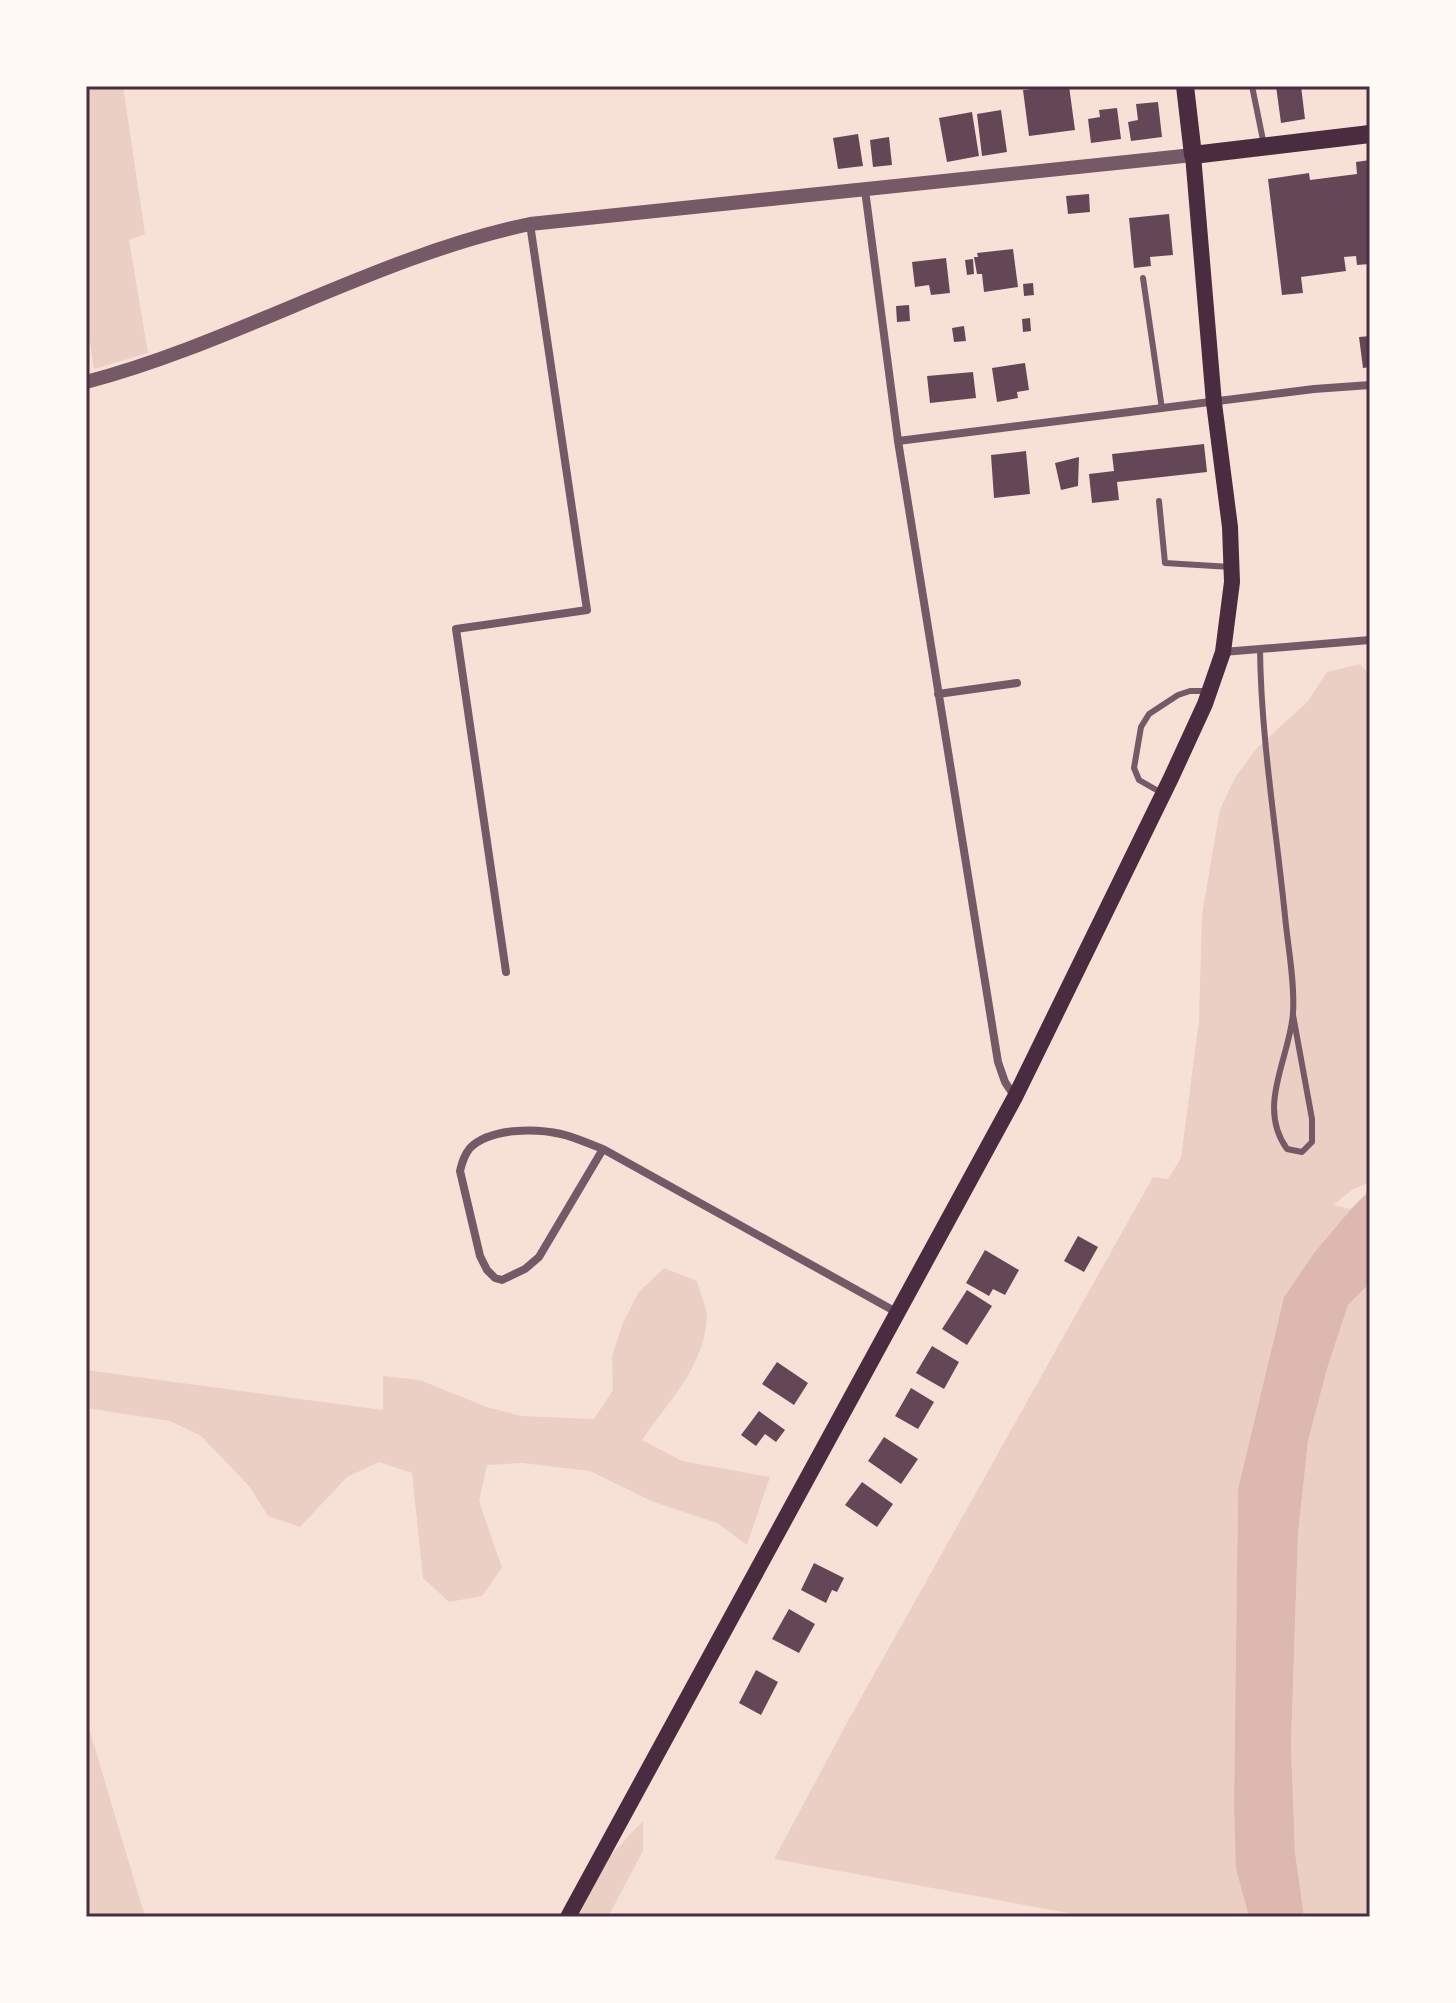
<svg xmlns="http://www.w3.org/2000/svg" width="1456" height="2003" font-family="'Roboto Condensed',sans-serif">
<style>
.green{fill:#ebcfc5}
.water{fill:#dcb8b0}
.building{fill:#644757}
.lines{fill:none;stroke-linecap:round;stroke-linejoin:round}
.service{stroke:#755966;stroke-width:6}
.minor{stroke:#755966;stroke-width:8}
.tertiary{stroke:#755966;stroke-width:14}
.secondary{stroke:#4a2c40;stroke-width:16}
.primary{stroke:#4a2c40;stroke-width:18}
.neatline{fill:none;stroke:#4a2c40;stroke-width:3}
</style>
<rect width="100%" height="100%" fill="#f7e1d7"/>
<path class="green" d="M 86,86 L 123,86 L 145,234 L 129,240 L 148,353 L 94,369 L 86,317 Z
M 1360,664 L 1370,675 L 1370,1182 L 1352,1190 L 1333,1205 L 1351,1209 L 1314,1253 L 1284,1297 L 1238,1489 L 1234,1803 L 1249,1917 L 1090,1917 L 774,1859 L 849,1719 L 1153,1177 L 1168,1179 L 1181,1158 L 1199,1020 L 1202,914 L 1220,809 L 1236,776 L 1257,748 L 1308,701 L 1327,672 Z
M 664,1268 L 697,1281 C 700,1293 707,1307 707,1318 C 704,1367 668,1402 642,1440 L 682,1461 L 770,1477 L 747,1545 L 717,1523 L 651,1501 L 590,1471 L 522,1463 L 487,1465 L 479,1501 L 502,1568 L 482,1596 L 449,1602 L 423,1578 L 412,1473 L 379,1462 L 347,1477 L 300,1527 L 268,1516 L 249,1486 L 201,1436 L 170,1421 L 86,1408 L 86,1370 L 383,1410 L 383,1376 L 420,1380 L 487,1407 L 522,1416 L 594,1419 L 613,1390 L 612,1356 L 623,1323 L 638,1293 Z
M 1370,1283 L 1370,1917 L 1304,1917 L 1295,1852 L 1291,1745 L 1298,1534 L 1308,1441 L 1327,1369 L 1348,1305 Z
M 86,1718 L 140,1900 L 146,1917 L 86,1917 Z
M 643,1821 L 643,1851 L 608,1917 L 578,1917 L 601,1865 Z"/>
<path class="water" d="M 1370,1190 L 1370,1283 L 1348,1305 L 1327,1369 L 1308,1441 L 1298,1534 L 1291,1745 L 1295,1852 L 1304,1917 L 1249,1917 L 1236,1868 L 1234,1803 L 1238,1489 L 1284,1297 L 1314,1253 L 1351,1209 Z"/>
<path class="building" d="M 1056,86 L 1069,86 L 1075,130 L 1029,136 L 1023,90 Z
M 1276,86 L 1301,86 L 1305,119 L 1281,123 Z
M 1158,102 L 1162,137 L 1131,141 L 1128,122 L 1138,120 L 1136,104 Z
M 1117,108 L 1121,139 L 1091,143 L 1088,119 L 1100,117 L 1099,110 Z
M 1001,110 L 1007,152 L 982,156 L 977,114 Z
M 972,112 L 979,156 L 947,162 L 939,118 Z
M 858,134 L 863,166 L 838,169 L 833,138 Z
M 889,137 L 892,165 L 873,167 L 870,140 Z
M 1370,160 L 1370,264 L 1357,265 L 1356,256 L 1344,257 L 1346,271 L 1301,277 L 1303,293 L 1282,295 L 1268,179 L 1309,173 L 1310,180 L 1357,174 L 1356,162 Z
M 1089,194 L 1090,212 L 1068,214 L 1066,196 Z
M 1169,214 L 1173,255 L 1150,257 L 1151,266 L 1134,268 L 1129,218 Z
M 1013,249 L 1018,287 L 984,292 L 982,274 L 977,274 L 974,257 L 978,257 L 977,253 Z
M 946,258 L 950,293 L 931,295 L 929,285 L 915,287 L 912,262 Z
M 973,259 L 974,274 L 967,275 L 965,260 Z
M 1033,283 L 1034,295 L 1024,296 L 1023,284 Z
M 909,305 L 910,321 L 897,322 L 896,306 Z
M 1030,318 L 1031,331 L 1023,332 L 1022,319 Z
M 964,326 L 966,341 L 954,342 L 952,328 Z
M 1370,336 L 1370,367 L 1363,368 L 1359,337 Z
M 1025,363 L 1029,390 L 1017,392 L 1018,398 L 997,402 L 992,368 Z
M 973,372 L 976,398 L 930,403 L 927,376 Z
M 1204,444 L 1207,472 L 1117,482 L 1119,500 L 1092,503 L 1089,474 L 1114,471 L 1112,454 Z
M 1026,451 L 1030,494 L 994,498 L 991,455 Z
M 1079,457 L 1078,486 L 1061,490 L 1055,463 Z
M 1078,1236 L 1098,1247 L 1084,1272 L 1064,1261 Z
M 985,1250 L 1019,1270 L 1005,1295 L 993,1289 L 989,1296 L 966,1283 Z
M 967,1290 L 992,1306 L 967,1345 L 942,1329 Z
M 932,1346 L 959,1362 L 944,1389 L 916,1373 Z
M 777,1362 L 808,1383 L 794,1405 L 762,1384 Z
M 911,1388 L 934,1402 L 918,1429 L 895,1416 Z
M 759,1411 L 785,1430 L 776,1442 L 765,1434 L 756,1446 L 741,1435 Z
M 884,1437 L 918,1459 L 901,1484 L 868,1461 Z
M 862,1482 L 893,1504 L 877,1527 L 845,1505 Z
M 814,1563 L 844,1578 L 837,1592 L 832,1590 L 826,1603 L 801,1590 Z
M 789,1609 L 815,1624 L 799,1653 L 772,1639 Z
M 756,1670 L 778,1682 L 761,1715 L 739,1703 Z"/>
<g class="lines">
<path class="service" d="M 1252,86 L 1264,145
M 1143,278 L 1162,409
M 1159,501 L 1165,563 L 1231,567
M 1260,649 C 1261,738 1276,827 1285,916 C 1288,948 1295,982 1293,1013 C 1290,1058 1256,1106 1287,1149 L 1302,1152 L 1312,1142 L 1312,1119 L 1293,1015
M 1160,792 L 1139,780 L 1134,768 L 1141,727 L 1149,714 L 1178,695 L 1190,691 L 1209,691"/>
<path class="minor" d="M 865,190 L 898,441 L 998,1062 L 1005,1082 L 1015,1097
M 898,441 L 1314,389 L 1370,385
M 1223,652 L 1370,640
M 938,694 L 1017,683
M 506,972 L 456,629 L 587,610 L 530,224
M 603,1149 C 589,1144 575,1137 561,1134 C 535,1128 490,1128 470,1148 C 464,1155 462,1163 460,1171 L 480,1256 L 487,1270 L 495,1278 L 502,1280 L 525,1269 L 539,1257 L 603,1149 L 898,1313"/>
<path class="tertiary" d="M 86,382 C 238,342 375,257 530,224 L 1193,155"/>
<path class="secondary" d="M 568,1917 L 1015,1097 L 1171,778 L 1205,704 L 1223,652 L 1232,582 L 1230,527 L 1214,403 L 1193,155"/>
<path class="primary" d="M 1185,86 L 1193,155 L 1370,134"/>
</g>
<rect width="1456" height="2003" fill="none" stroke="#fffaf5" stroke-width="176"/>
<rect x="88" y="88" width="1280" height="1827" class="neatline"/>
</svg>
